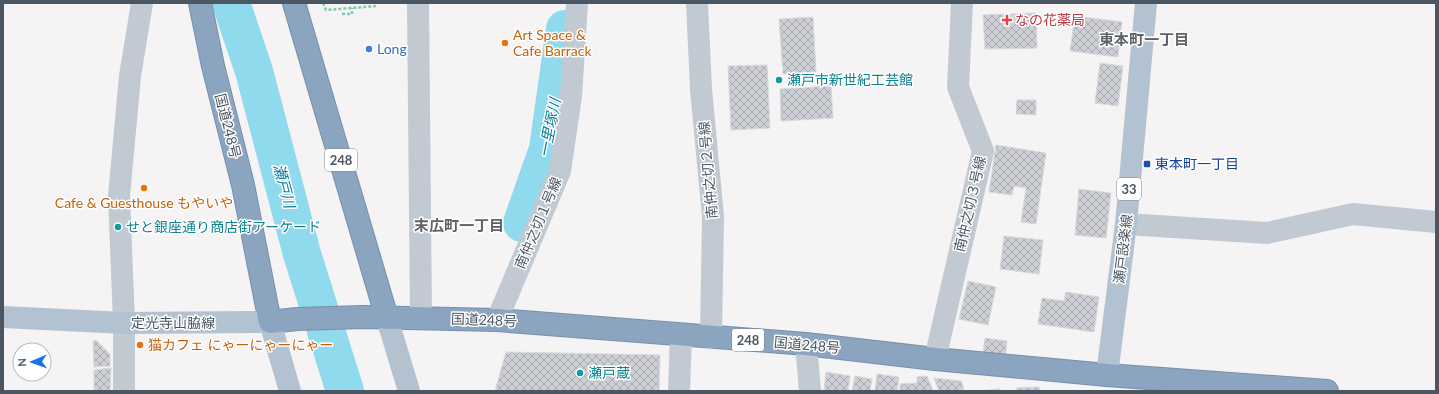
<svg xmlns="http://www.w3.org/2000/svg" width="1439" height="394" font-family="Lato,'Noto Sans JP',sans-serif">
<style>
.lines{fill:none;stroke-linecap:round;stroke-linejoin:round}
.river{stroke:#90daee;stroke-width:38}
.building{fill:url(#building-cross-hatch);stroke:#d7d9de}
.highway-casing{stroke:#7690ad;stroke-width:24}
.path{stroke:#7ad0a6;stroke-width:2.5;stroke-dasharray:3 2;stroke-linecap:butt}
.minor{stroke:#c1cad2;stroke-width:22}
.major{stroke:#b3c2d1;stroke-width:22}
.highway{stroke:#8ba5c1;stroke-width:22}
.health-dot{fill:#e0444e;stroke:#fff;stroke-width:1.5}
.food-dot{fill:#e8710a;stroke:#fff;stroke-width:1.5}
.shop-dot{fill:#3f7fe0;stroke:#fff;stroke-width:1.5}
.culture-dot{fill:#0f9aa8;stroke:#fff;stroke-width:1.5}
.transit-dot{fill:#1a4fb4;stroke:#fff;stroke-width:1.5}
.labels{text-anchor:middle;stroke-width:3;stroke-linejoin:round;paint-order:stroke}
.shield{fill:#fff;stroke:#808990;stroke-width:1}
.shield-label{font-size:13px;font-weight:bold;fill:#4a5661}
.health-label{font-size:14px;fill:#be3a42;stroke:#fff;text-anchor:start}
.food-label{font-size:14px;fill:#c56008;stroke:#fff;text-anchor:start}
.shop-label{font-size:14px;fill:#366cbe;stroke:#fff;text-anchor:start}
.culture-label{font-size:14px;fill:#0d838f;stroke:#fff;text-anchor:start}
.street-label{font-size:14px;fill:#4a5661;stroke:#fff}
.transit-label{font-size:14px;fill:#164399;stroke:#fff;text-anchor:start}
.neighbourhood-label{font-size:15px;font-weight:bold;fill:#5f6368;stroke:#fff}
.water-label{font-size:15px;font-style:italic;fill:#0c7c9b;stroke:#fff}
</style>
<defs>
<pattern id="building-cross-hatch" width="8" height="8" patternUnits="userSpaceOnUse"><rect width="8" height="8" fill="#cdcfd5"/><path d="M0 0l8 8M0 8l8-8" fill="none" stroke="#a8abb0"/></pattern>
</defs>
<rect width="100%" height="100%" fill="#f5f3f3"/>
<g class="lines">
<path class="river" d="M 231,3 L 254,71 L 302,254 L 345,391
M 522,223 L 548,149 L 565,29"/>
</g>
<path class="building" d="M 1036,13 L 1037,48 L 985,49 L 983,15 Z
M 1075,16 L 1122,22 L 1118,57 L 1070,51 Z
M 813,17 L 816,72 L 783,74 L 779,19 Z
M 1100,63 L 1123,66 L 1118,106 L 1095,103 Z
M 767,65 L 770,128 L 731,130 L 728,66 Z
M 831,86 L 833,118 L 781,121 L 780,89 Z
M 1017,100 L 1036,100 L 1036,115 L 1016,114 Z
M 996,145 L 1046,153 L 1036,224 L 1021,222 L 1026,188 L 1014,186 L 1012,195 L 989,192 Z
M 1079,189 L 1111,193 L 1106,238 L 1075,235 Z
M 1004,236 L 1043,240 L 1039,274 L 1000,269 Z
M 968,281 L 996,287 L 988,325 L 959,319 Z
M 1066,292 L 1099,297 L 1094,332 L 1038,324 L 1042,298 L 1064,301 Z
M 985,338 L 1007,341 L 1005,358 L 983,354 Z
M 96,340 L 110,354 L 110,366 L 94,367 L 93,341 Z
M 506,352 L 660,355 L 659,391 L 495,391 Z
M 111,368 L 110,390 L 94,391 L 94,370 Z
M 826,372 L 850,376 L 848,391 L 824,391 Z
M 877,374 L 899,377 L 897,391 L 875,391 Z
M 855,376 L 872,379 L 870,391 L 852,391 Z
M 927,376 L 933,391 L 900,391 L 900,384 L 917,383 L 917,377 Z
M 934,378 L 961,381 L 964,389 L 958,391 L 939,391 Z
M 1039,387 L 1040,391 L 1017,391 L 1017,388 Z
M 1000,389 L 1000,391 L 975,391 Z"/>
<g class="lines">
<defs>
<path id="highway" d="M 200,3 L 213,66 L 243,185 L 270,322 L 297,319 L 363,317 L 497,320 L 806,344 L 935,359 L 1107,375 L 1327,391
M 294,3 L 387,318"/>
</defs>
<use href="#highway" class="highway-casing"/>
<path class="path" d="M 323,3 L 326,10 L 376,6
M 342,14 L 352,14 L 352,8"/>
<path class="minor" d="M 418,3 L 421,318
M 697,3 L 701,89 L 713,217 L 711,337
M 1126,224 L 1267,233 L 1353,214 L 1436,222
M 497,320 L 560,171 L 571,96 L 577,3
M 806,344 L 810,391
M 935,359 L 983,151 L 958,87 L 962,3
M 124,391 L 124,323 L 119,196 L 130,76 L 142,3
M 679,391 L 681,335"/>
<path class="major" d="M 3,317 L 124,323 L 270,322 L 290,391
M 387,318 L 409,391
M 1107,375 L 1126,224 L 1146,3"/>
<use href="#highway" class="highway"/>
</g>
<path class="health-dot" d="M1005 14h4v4h4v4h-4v4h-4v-4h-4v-4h4z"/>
<g class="food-dot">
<circle cx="505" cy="43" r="4"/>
<circle cx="144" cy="188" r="4"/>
<circle cx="140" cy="345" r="4"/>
</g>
<circle class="shop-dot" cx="369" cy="49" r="4"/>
<g class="culture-dot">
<circle cx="779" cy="80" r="4"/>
<circle cx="118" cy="227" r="4"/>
<circle cx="580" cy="373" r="4"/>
</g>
<rect class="transit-dot" x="1143" y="160" width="8" height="8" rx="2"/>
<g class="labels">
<g class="shield">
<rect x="325" y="149" width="32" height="22" rx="3"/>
<rect x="1117" y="178" width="24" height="22" rx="3"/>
<rect x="732" y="329" width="32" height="22" rx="3"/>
</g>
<g class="shield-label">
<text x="341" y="165">248</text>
<text x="1129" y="194">33</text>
<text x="748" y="345">248</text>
</g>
<g class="health-label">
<text x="1015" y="25">なの花薬局</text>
</g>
<g class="food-label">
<text x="513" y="40">Art Space &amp;<tspan x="513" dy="16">Cafe Barrack</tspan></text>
<text x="144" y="208" text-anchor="middle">Cafe &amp; Guesthouse もやいや</text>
<text x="148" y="350">猫カフェ にゃーにゃーにゃー</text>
</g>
<g class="shop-label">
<text x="377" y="54">Long</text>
</g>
<g class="culture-label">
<text x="787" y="85">瀬戸市新世紀工芸館</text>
<text x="126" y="232">せと銀座通り商店街アーケード</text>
<text x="588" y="378">瀬戸蔵</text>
</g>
<g class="street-label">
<text transform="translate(228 126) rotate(76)" y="5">国道248号</text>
<text transform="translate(708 170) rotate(-95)" y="5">南仲之切２号線</text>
<text transform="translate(970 204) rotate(-77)" y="5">南仲之切３号線</text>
<text transform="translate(538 223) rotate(-67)" y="5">南仲之切１号線</text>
<text transform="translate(1123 249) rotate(-83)" y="5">瀬戸設楽線</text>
<text transform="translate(484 320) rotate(2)" y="5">国道248号</text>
<text x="173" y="328">定光寺山脇線</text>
<text transform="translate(807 345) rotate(5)" y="5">国道248号</text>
</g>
<g class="transit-label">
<text x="1155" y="169">東本町一丁目</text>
</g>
<g class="neighbourhood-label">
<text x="1144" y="45">東本町一丁目</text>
<text x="459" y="231">末広町一丁目</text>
</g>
<g class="water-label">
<text transform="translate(550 128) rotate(-79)" y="5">一里塚川</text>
<text transform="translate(284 186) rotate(75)" y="5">瀬戸川</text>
</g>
</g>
<rect width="1439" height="394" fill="none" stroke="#4a5661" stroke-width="8"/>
<g transform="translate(32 362) rotate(268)"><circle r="19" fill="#ffffff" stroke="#b7bbc0"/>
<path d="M0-3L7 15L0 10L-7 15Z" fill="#1a73e8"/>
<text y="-6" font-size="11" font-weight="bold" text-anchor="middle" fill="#4a5661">N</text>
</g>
</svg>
